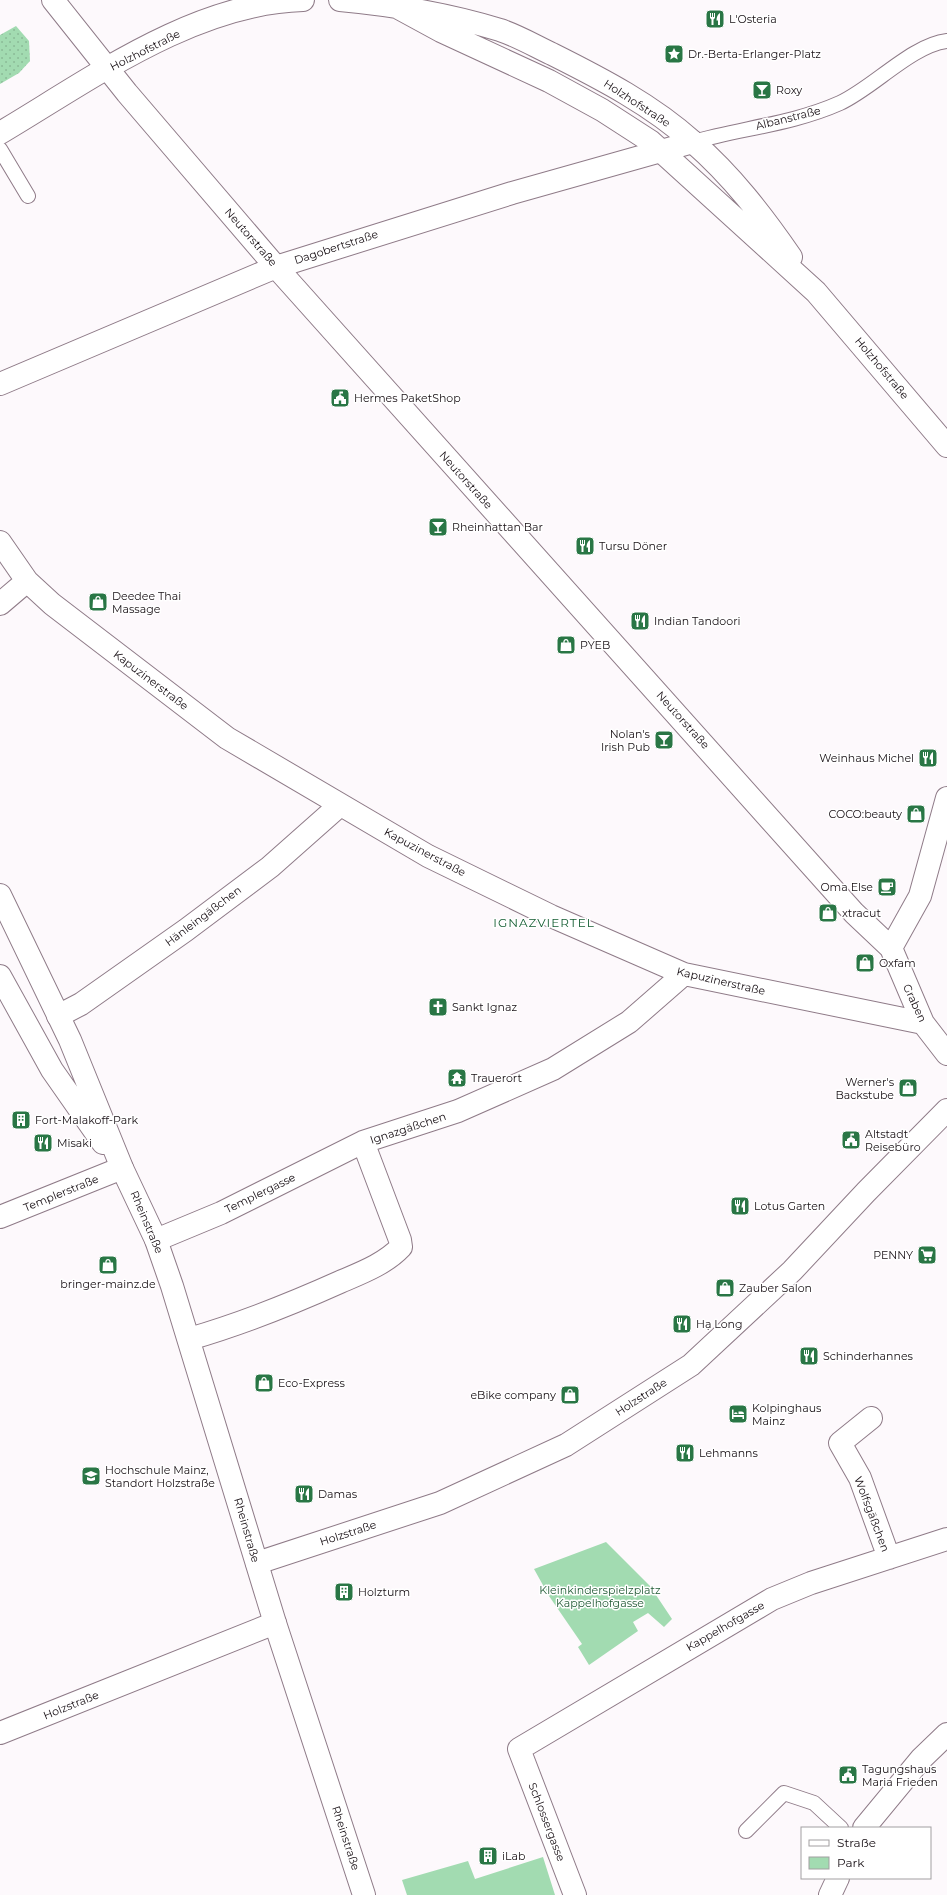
<svg xmlns="http://www.w3.org/2000/svg" width="947" height="1895" font-family="Montserrat,sans-serif">
<style>
.grass{fill:url(#grass-dots)}
.park{fill:#a2dbb1}
.lines{fill:none;stroke-linecap:round;stroke-linejoin:round}
.lane-casing{stroke:#8f7b88;stroke-width:16}
.street-casing{stroke:#8f7b88;stroke-width:24}
.secondary-casing{stroke:#8f7b88;stroke-width:24}
.lane{stroke:#fff;stroke-width:14}
.street{stroke:#fff;stroke-width:22}
.secondary{stroke:#fff;stroke-width:22}
.labels{text-anchor:middle;stroke-width:3;stroke-linejoin:round;paint-order:stroke}
.poi-label{font-size:11px;fill:#170f14;stroke:#fff;text-anchor:start}
.street-label{font-size:11px;fill:#170f14;stroke:#fff}
.park-label{font-size:11px;fill:#215a35;stroke:#fff}
.neighbourhood-label{font-size:12px;letter-spacing:1px;fill:#125c31;stroke:#fff}
</style>
<defs>
<pattern id="grass-dots" width="8" height="8" patternUnits="userSpaceOnUse"><rect width="8" height="8" fill="#a2dbb1"/><path d="M2 2h.1M6 6h.1" fill="none" stroke="#8bbb97" stroke-width="1.8" stroke-linecap="round"/></pattern>
</defs>
<rect width="100%" height="100%" fill="#fdf9fc"/>
<path class="grass" d="M 16,26 L 29,41 L 30,61 L 19,73 L 0,84 L 0,35 Z"/>
<path class="park" d="M 606,1542 L 650,1586 L 672,1619 L 664,1627 L 648,1613 L 633,1622 L 638,1631 L 589,1665 L 578,1647 L 582,1644 L 549,1596 L 534,1569 Z
M 543,1857 L 555,1895 L 407,1895 L 402,1880 L 468,1861 L 475,1879 Z"/>
<g class="lines">
<defs>
<path id="lane" d="M 693,142 C 742,128 793,124 840,103 C 873,88 912,45 947,41
M 0,149 L 28,196
M 746,1831 L 784,1793 L 814,1803 L 841,1828"/>
<path id="street" d="M 53,0 L 127,93 L 276,267 L 854,913 L 891,948 L 923,1023 L 947,1054
M 0,384 L 276,267 L 512,193 L 693,142
M 0,542 L 27,581 L 52,604 L 227,738 L 428,856 L 551,916 L 684,974 L 923,1023
M 0,604 L 27,581
M 891,948 L 920,896 L 947,798
M 58,1016 L 81,1004 L 186,930 L 270,867 L 340,805
M 0,1217 L 122,1168
M 156,1240 L 221,1213 L 363,1142 L 458,1111 L 553,1069 L 629,1022 L 684,974
M 189,1339 C 241,1324 291,1304 340,1282 C 361,1273 385,1264 401,1247 L 400,1240 L 363,1142
M 871,1418 L 840,1443 L 860,1478 L 889,1558
M 257,1563 L 440,1503 L 566,1445 L 691,1365 L 792,1271 L 866,1192 L 947,1110
M 0,1733 L 275,1623
M 864,1828 L 921,1759 L 947,1734
M 575,1895 L 519,1749 L 772,1599 L 811,1583 L 947,1539
M 830,1895 L 838,1878"/>
<path id="secondary" d="M 340,0 C 394,5 448,14 500,30 C 518,36 535,46 552,54 C 602,79 652,105 693,142 C 732,176 762,215 791,257
M 395,6 L 441,31 L 549,81 L 602,110 L 650,141 L 816,292 L 947,446
M 0,133 C 91,79 194,3 303,0
M 0,895 L 70,1040 L 122,1168 L 156,1240 L 172,1286 L 275,1623 L 364,1895
M 0,976 L 52,1070 L 103,1143"/>
</defs>
<use href="#lane" class="lane-casing"/>
<use href="#street" class="street-casing"/>
<use href="#secondary" class="secondary-casing"/>
<use href="#lane" class="lane"/>
<use href="#street" class="street"/>
<use href="#secondary" class="secondary"/>
</g>
<defs>
<symbol id="restaurant-square" viewBox="-11 -11 22 22"><rect x="-9" y="-9" width="18" height="18" rx="4" fill="#297645" stroke="#fff"/><path d="M-5-6h1v4h1v-4h1v4h1v-4h1v5L-1.5 .5V6h-2V.5L-5-1ZM5-6V6H3V1.5H1.5Q1.5-4 5-6Z" fill="#fff"/></symbol>
<symbol id="sight-square" viewBox="-11 -11 22 22"><rect x="-9" y="-9" width="18" height="18" rx="4" fill="#297645" stroke="#fff"/><path d="M0-6L1.8-2.2L6-1.7L2.9 1.2L3.7 5.4L0 3.3L-3.7 5.4L-2.9 1.2L-6-1.7L-1.8-2.2Z" fill="#fff"/></symbol>
<symbol id="bar-square" viewBox="-11 -11 22 22"><rect x="-9" y="-9" width="18" height="18" rx="4" fill="#297645" stroke="#fff"/><path d="M-6-5H6L.8 .8V4.5H3.5V6h-7V4.5H-.8V.8Z" fill="#fff"/></symbol>
<symbol id="civic-square" viewBox="-11 -11 22 22"><rect x="-9" y="-9" width="18" height="18" rx="4" fill="#297645" stroke="#fff"/><path d="M-.6-6.5H3V-4.5H.6V-3L4-1V1h2V6H-6V1h2V-1L-.6-3ZM-1.2 2.5V6h2.4V2.5Z" fill="#fff"/></symbol>
<symbol id="shop-square" viewBox="-11 -11 22 22"><rect x="-9" y="-9" width="18" height="18" rx="4" fill="#297645" stroke="#fff"/><path d="M-5-2.5h2.3a2.7 3.5 0 0 1 5.4 0H5L5.5 6h-11ZM-1.5-2.5h3a1.5 2.3 0 0 0-3 0Z" fill="#fff"/></symbol>
<symbol id="cafe-square" viewBox="-11 -11 22 22"><rect x="-9" y="-9" width="18" height="18" rx="4" fill="#297645" stroke="#fff"/><path d="M-5.5-4.5H6V0H3Q3 3.5 0 3.5H-2.5Q-5.5 3.5-5.5 0ZM3-3.2v2h1.7v-2ZM-6 4.5H4V6H-6Z" fill="#fff"/></symbol>
<symbol id="church-square" viewBox="-11 -11 22 22"><rect x="-9" y="-9" width="18" height="18" rx="4" fill="#297645" stroke="#fff"/><path d="M-1.2-6h2.4v3.5h3.3v2.4h-3.3V6h-2.4V-.1h-3.3v-2.4h3.3Z" fill="#fff"/></symbol>
<symbol id="temple-square" viewBox="-11 -11 22 22"><rect x="-9" y="-9" width="18" height="18" rx="4" fill="#297645" stroke="#fff"/><path d="M0-6L5-2H3V0L6.5 2.5H4V6H1.5V3h-3V6H-4V2.5H-6.5L-3 0V-2H-5Z" fill="#fff"/></symbol>
<symbol id="building-square" viewBox="-11 -11 22 22"><rect x="-9" y="-9" width="18" height="18" rx="4" fill="#297645" stroke="#fff"/><path d="M-4-6H4V6H1V3H-1V6H-4ZM-2.5-4.3h1.7v1.8h-1.7ZM.8-4.3h1.7v1.8H.8ZM-2.5-1h1.7V.8h-1.7ZM.8-1h1.7V.8H.8Z" fill="#fff"/></symbol>
<symbol id="supermarket-square" viewBox="-11 -11 22 22"><rect x="-9" y="-9" width="18" height="18" rx="4" fill="#297645" stroke="#fff"/><path d="M-6-5.5h2.5l.6 2H6L4.5 2H-2.5L-4.4-4H-6ZM-1.5 3.2a1.3 1.3 0 1 0 .1 0ZM3 3.2a1.3 1.3 0 1 0 .1 0Z" fill="#fff"/></symbol>
<symbol id="hotel-square" viewBox="-11 -11 22 22"><rect x="-9" y="-9" width="18" height="18" rx="4" fill="#297645" stroke="#fff"/><path d="M-6-4.5h1.5V1H6V5H4.5V3h-9V5H-6ZM-4 0a1.8 1.8 0 1 1 3.6 0ZM.5 0V-2.5h3Q6-2.5 6 0Z" fill="#fff"/></symbol>
<symbol id="university-square" viewBox="-11 -11 22 22"><rect x="-9" y="-9" width="18" height="18" rx="4" fill="#297645" stroke="#fff"/><path d="M0-5L7-2L0 1L-7-2ZM-4 1L0 2.5L4 1V4Q0 6-4 4Z" fill="#fff"/></symbol>
</defs>
<g fill-rule="evenodd">
<use href="#restaurant-square" x="704" y="8" width="22" height="22"/>
<use href="#sight-square" x="663" y="43" width="22" height="22"/>
<use href="#bar-square" x="751" y="79" width="22" height="22"/>
<use href="#civic-square" x="329" y="387" width="22" height="22"/>
<use href="#bar-square" x="427" y="516" width="22" height="22"/>
<use href="#restaurant-square" x="574" y="535" width="22" height="22"/>
<use href="#shop-square" x="87" y="591" width="22" height="22"/>
<use href="#restaurant-square" x="629" y="610" width="22" height="22"/>
<use href="#shop-square" x="555" y="634" width="22" height="22"/>
<use href="#bar-square" x="653" y="729" width="22" height="22"/>
<use href="#restaurant-square" x="917" y="747" width="22" height="22"/>
<use href="#shop-square" x="905" y="803" width="22" height="22"/>
<use href="#cafe-square" x="876" y="876" width="22" height="22"/>
<use href="#shop-square" x="817" y="902" width="22" height="22"/>
<use href="#shop-square" x="854" y="952" width="22" height="22"/>
<use href="#church-square" x="427" y="996" width="22" height="22"/>
<use href="#temple-square" x="446" y="1067" width="22" height="22"/>
<use href="#shop-square" x="897" y="1077" width="22" height="22"/>
<use href="#building-square" x="10" y="1109" width="22" height="22"/>
<use href="#civic-square" x="840" y="1129" width="22" height="22"/>
<use href="#restaurant-square" x="32" y="1132" width="22" height="22"/>
<use href="#restaurant-square" x="729" y="1195" width="22" height="22"/>
<use href="#supermarket-square" x="916" y="1244" width="22" height="22"/>
<use href="#shop-square" x="97" y="1254" width="22" height="22"/>
<use href="#shop-square" x="714" y="1277" width="22" height="22"/>
<use href="#restaurant-square" x="671" y="1313" width="22" height="22"/>
<use href="#restaurant-square" x="798" y="1345" width="22" height="22"/>
<use href="#shop-square" x="253" y="1372" width="22" height="22"/>
<use href="#shop-square" x="559" y="1384" width="22" height="22"/>
<use href="#hotel-square" x="727" y="1403" width="22" height="22"/>
<use href="#restaurant-square" x="674" y="1442" width="22" height="22"/>
<use href="#university-square" x="80" y="1465" width="22" height="22"/>
<use href="#restaurant-square" x="293" y="1483" width="22" height="22"/>
<use href="#building-square" x="333" y="1581" width="22" height="22"/>
<use href="#civic-square" x="837" y="1764" width="22" height="22"/>
<use href="#building-square" x="477" y="1845" width="22" height="22"/>
</g>
<g class="labels">
<g class="poi-label">
<text x="729" y="23">L'Osteria</text>
<text x="688" y="58">Dr.-Berta-Erlanger-Platz</text>
<text x="776" y="94">Roxy</text>
<text x="354" y="402">Hermes PaketShop</text>
<text x="452" y="531">Rheinhattan Bar</text>
<text x="599" y="550">Tursu Döner</text>
<text x="112" y="600">Deedee Thai<tspan x="112" dy="13">Massage</tspan></text>
<text x="654" y="625">Indian Tandoori</text>
<text x="580" y="649">PYEB</text>
<text x="650" y="738" text-anchor="end">Nolan's<tspan x="650" dy="13">Irish Pub</tspan></text>
<text x="914" y="762" text-anchor="end">Weinhaus Michel</text>
<text x="902" y="818" text-anchor="end">COCO:beauty</text>
<text x="873" y="891" text-anchor="end">Oma Else</text>
<text x="842" y="917">xtracut</text>
<text x="879" y="967">Oxfam</text>
<text x="452" y="1011">Sankt Ignaz</text>
<text x="471" y="1082">Trauerort</text>
<text x="894" y="1086" text-anchor="end">Werner's<tspan x="894" dy="13">Backstube</tspan></text>
<text x="35" y="1124">Fort-Malakoff-Park</text>
<text x="865" y="1138">Altstadt<tspan x="865" dy="13">Reisebüro</tspan></text>
<text x="57" y="1147">Misaki</text>
<text x="754" y="1210">Lotus Garten</text>
<text x="913" y="1259" text-anchor="end">PENNY</text>
<text x="108" y="1288" text-anchor="middle">bringer-mainz.de</text>
<text x="739" y="1292">Zauber Salon</text>
<text x="696" y="1328">Hạ Long</text>
<text x="823" y="1360">Schinderhannes</text>
<text x="278" y="1387">Eco-Express</text>
<text x="556" y="1399" text-anchor="end">eBike company</text>
<text x="752" y="1412">Kolpinghaus<tspan x="752" dy="13">Mainz</tspan></text>
<text x="699" y="1457">Lehmanns</text>
<text x="105" y="1474">Hochschule Mainz,<tspan x="105" dy="13">Standort Holzstraße</tspan></text>
<text x="318" y="1498">Damas</text>
<text x="358" y="1596">Holzturm</text>
<text x="862" y="1773">Tagungshaus<tspan x="862" dy="13">Maria Frieden</tspan></text>
<text x="502" y="1860">iLab</text>
</g>
<g class="street-label">
<text transform="translate(145 50) rotate(-27)" y="4">Holzhofstraße</text>
<text transform="translate(637 103) rotate(33)" y="4">Holzhofstraße</text>
<text transform="translate(788 118) rotate(-14)" y="4">Albanstraße</text>
<text transform="translate(251 237) rotate(49)" y="4">Neutorstraße</text>
<text transform="translate(336 247) rotate(-18)" y="4">Dagobertstraße</text>
<text transform="translate(882 368) rotate(50)" y="4">Holzhofstraße</text>
<text transform="translate(466 480) rotate(48)" y="4">Neutorstraße</text>
<text transform="translate(151 680) rotate(37)" y="4">Kapuzinerstraße</text>
<text transform="translate(683 720) rotate(48)" y="4">Neutorstraße</text>
<text transform="translate(425 852) rotate(28)" y="4">Kapuzinerstraße</text>
<text transform="translate(203 916) rotate(-37)" y="4">Hänleingäßchen</text>
<text transform="translate(721 981) rotate(13)" y="4">Kapuzinerstraße</text>
<text transform="translate(915 1003) rotate(65)" y="4">Graben</text>
<text transform="translate(408 1128) rotate(-18)" y="4">Ignazgäßchen</text>
<text transform="translate(61 1193) rotate(-22)" y="4">Templerstraße</text>
<text transform="translate(260 1193) rotate(-26)" y="4">Templergasse</text>
<text transform="translate(147 1222) rotate(67)" y="4">Rheinstraße</text>
<text transform="translate(641 1397) rotate(-33)" y="4">Holzstraße</text>
<text transform="translate(872 1514) rotate(69)" y="4">Wolfsgäßchen</text>
<text transform="translate(247 1530) rotate(74)" y="4">Rheinstraße</text>
<text transform="translate(348 1533) rotate(-18)" y="4">Holzstraße</text>
<text transform="translate(725 1626) rotate(-30)" y="4">Kappelhofgasse</text>
<text transform="translate(71 1705) rotate(-22)" y="4">Holzstraße</text>
<text transform="translate(547 1822) rotate(69)" y="4">Schlossergasse</text>
<text transform="translate(346 1838) rotate(72)" y="4">Rheinstraße</text>
</g>
<g class="park-label">
<text x="600" y="1594">Kleinkinderspielzplatz<tspan x="600" dy="13">Kappelhofgasse</tspan></text>
</g>
<g class="neighbourhood-label">
<text x="544" y="927">IGNAZVIERTEL</text>
</g>
</g>
<rect x="801" y="1827" width="130" height="52" fill="#ffffff" stroke="#a29fa1"/>
<rect x="809" y="1840" width="20" height="6" fill="#ffffff" stroke="#a29fa1"/>
<text x="837" y="1847" font-size="12" fill="#170f14">Straße</text>
<rect x="809" y="1857" width="20" height="12" fill="#a2dbb1" stroke="#a29fa1"/>
<text x="837" y="1867" font-size="12" fill="#170f14">Park</text>
</svg>
